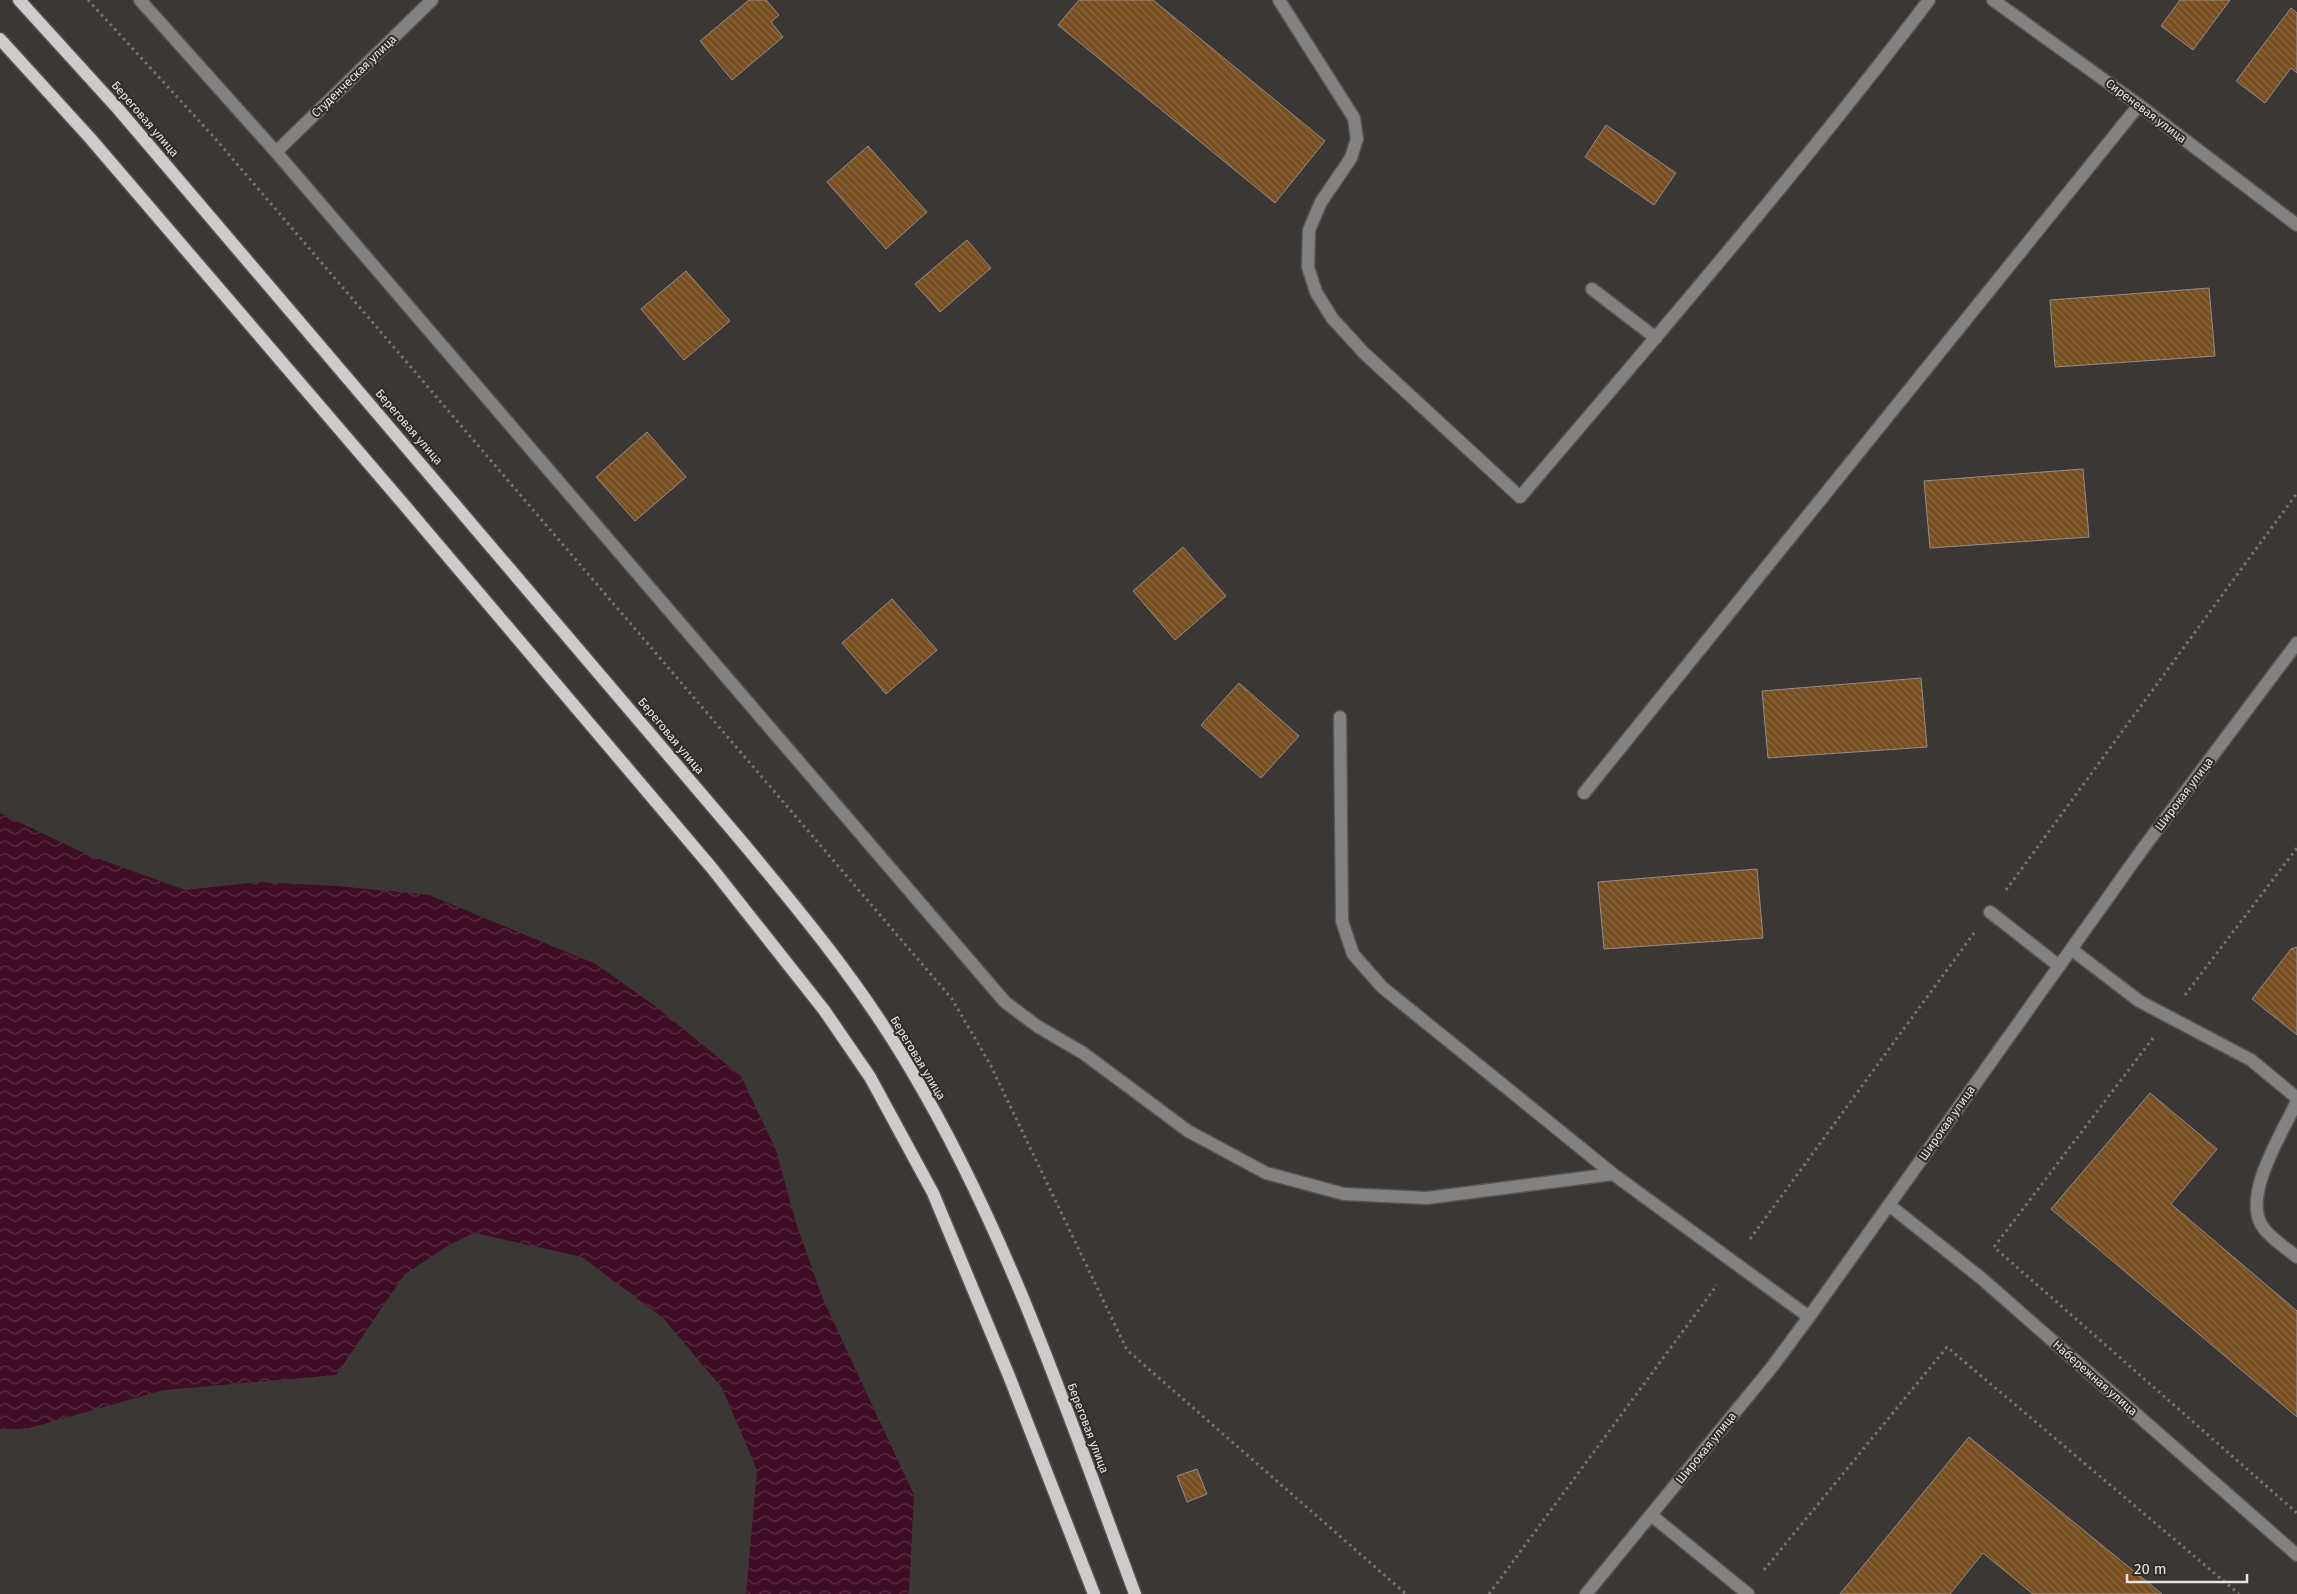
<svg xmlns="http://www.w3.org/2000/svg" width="2297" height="1594" font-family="'Fira Sans',sans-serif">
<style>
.water{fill:url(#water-waves)}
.building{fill:url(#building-back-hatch);stroke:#928e8a}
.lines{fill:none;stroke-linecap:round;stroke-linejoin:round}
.minor-casing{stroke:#575351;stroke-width:15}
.major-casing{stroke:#575351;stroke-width:15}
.path{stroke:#777472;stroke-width:3;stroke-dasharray:2.5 4;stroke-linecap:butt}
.minor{stroke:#848181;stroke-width:12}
.major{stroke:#d0caca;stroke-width:12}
.labels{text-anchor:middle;stroke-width:4;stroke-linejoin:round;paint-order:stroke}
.street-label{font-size:12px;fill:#e7e4e2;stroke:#312c2b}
</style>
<defs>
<pattern id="water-waves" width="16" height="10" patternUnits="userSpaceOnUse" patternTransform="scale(1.25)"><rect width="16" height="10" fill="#3f0d26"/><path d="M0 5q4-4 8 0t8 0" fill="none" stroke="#5b3045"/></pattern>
<pattern id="building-back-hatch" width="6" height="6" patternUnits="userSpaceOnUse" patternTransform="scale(1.25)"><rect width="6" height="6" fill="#784e21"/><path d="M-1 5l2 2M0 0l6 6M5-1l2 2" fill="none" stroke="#8b6741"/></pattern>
</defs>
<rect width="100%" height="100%" fill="#3b3735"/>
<path class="water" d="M 0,813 L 88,855 L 185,890 L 259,882 L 337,886 L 429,895 L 596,964 L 655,1006 L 741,1076 L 776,1150 L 796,1223 L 823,1299 L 914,1495 L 909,1594 L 746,1594 L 757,1470 L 722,1388 L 663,1318 L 582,1257 L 474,1233 L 449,1245 L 405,1274 L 336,1375 L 164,1390 L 26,1429 L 0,1429 Z"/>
<path class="building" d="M 749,0 L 766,0 L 779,15 L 771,22 L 783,37 L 732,80 L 700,41 Z
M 1079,0 L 1153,0 L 1325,141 L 1275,203 L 1058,25 Z
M 2180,0 L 2230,0 L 2193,50 L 2161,26 Z
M 2291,8 L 2297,13 L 2297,73 L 2291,68 L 2265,103 L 2236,81 Z
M 1606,125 L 1676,173 L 1654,205 L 1585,157 Z
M 868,146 L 927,212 L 886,249 L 827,182 Z
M 967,240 L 991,268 L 940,312 L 915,284 Z
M 686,271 L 730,321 L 684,360 L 641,309 Z
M 2209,288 L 2215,356 L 2055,367 L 2050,300 Z
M 647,432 L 686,477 L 635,521 L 596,477 Z
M 2083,469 L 2089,537 L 1930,548 L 1924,481 Z
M 1183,547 L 1226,596 L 1175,640 L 1133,591 Z
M 892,599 L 937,650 L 886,694 L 842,643 Z
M 1921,678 L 1927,747 L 1768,758 L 1762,691 Z
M 1239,683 L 1299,736 L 1261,778 L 1201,725 Z
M 1757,869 L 1763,938 L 1604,949 L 1598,882 Z
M 2297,947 L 2297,1035 L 2252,999 L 2291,949 Z
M 2150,1093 L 2217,1149 L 2171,1204 L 2297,1311 L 2297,1417 L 2051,1209 Z
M 1969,1437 L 2162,1594 L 2033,1594 L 1983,1553 L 1950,1594 L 1840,1594 Z
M 1197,1469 L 1207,1494 L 1187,1502 L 1177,1476 Z"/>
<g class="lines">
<defs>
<path id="minor" d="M 140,0 L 276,152 L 1005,1002 L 1037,1026 L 1083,1053 L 1188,1131 L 1266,1173 L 1344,1194 L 1427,1198 L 1613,1174
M 1279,0 L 1354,118 L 1357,139 L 1351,158 L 1321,202 L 1309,230 L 1308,267 L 1316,292 L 1332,318 L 1364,353 L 1520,497 C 1659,334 1799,171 1929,0
M 1993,0 L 2139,105 L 2297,225
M 276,152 L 432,0
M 1592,289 L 1656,338
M 1340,717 L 1342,921 L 1353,954 L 1382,987 L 1613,1174 L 1809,1317
M 1584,793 L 2139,105
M 1990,912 L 2059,966
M 2071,949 L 2139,1001 L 2251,1060 L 2297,1098
M 2297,1101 C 2283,1132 2242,1195 2262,1226 C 2270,1238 2286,1248 2297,1257
M 1889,1205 L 1981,1278 L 2297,1555
M 1651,1515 L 1748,1594
M 1586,1594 L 1772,1367 L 1809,1317 L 2144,847 L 2297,643"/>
<path id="major" d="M 19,0 L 119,110 L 738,837 C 800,911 862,986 911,1070 C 1008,1233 1069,1417 1135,1594
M 0,39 L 90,138 L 406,507 L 711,867 L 824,1010 L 870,1077 L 933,1193 L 1009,1376 L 1094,1594"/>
</defs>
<use href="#minor" class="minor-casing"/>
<use href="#major" class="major-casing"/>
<path class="path" d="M 88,0 L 213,136 L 952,999 L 990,1064 L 1127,1350 L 1406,1594
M 2006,890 L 2297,493
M 2185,995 L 2297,848
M 2153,1038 L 1994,1247 L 2297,1513
M 1750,1239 L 1974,933
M 1764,1570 L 1947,1347 L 2239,1594
M 1489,1594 L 1717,1285"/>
<use href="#minor" class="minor"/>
<use href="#major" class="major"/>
</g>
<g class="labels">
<g class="street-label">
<text transform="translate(354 76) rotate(-44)" y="4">Студенческая улица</text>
<text transform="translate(2146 111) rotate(37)" y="4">Сиреневая улица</text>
<text transform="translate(145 119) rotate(49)" y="4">Береговая улица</text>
<text transform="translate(409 427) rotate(49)" y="4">Береговая улица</text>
<text transform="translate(671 736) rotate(50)" y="4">Береговая улица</text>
<text transform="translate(2184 794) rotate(-53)" y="4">Широкая улица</text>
<text transform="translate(918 1058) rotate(59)" y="4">Береговая улица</text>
<text transform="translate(1947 1123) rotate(-55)" y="4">Широкая улица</text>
<text transform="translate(2095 1378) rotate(41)" y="4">Набережная улица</text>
<text transform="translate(1088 1428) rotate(69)" y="4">Береговая улица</text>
<text transform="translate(1706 1448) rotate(-51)" y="4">Широкая улица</text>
</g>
</g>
<path d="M2127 1574v8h120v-8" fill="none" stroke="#e7e4e2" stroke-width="2.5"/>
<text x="2134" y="1574" font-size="15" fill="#e7e4e2" stroke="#312c2b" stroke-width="4" paint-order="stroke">20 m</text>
</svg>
